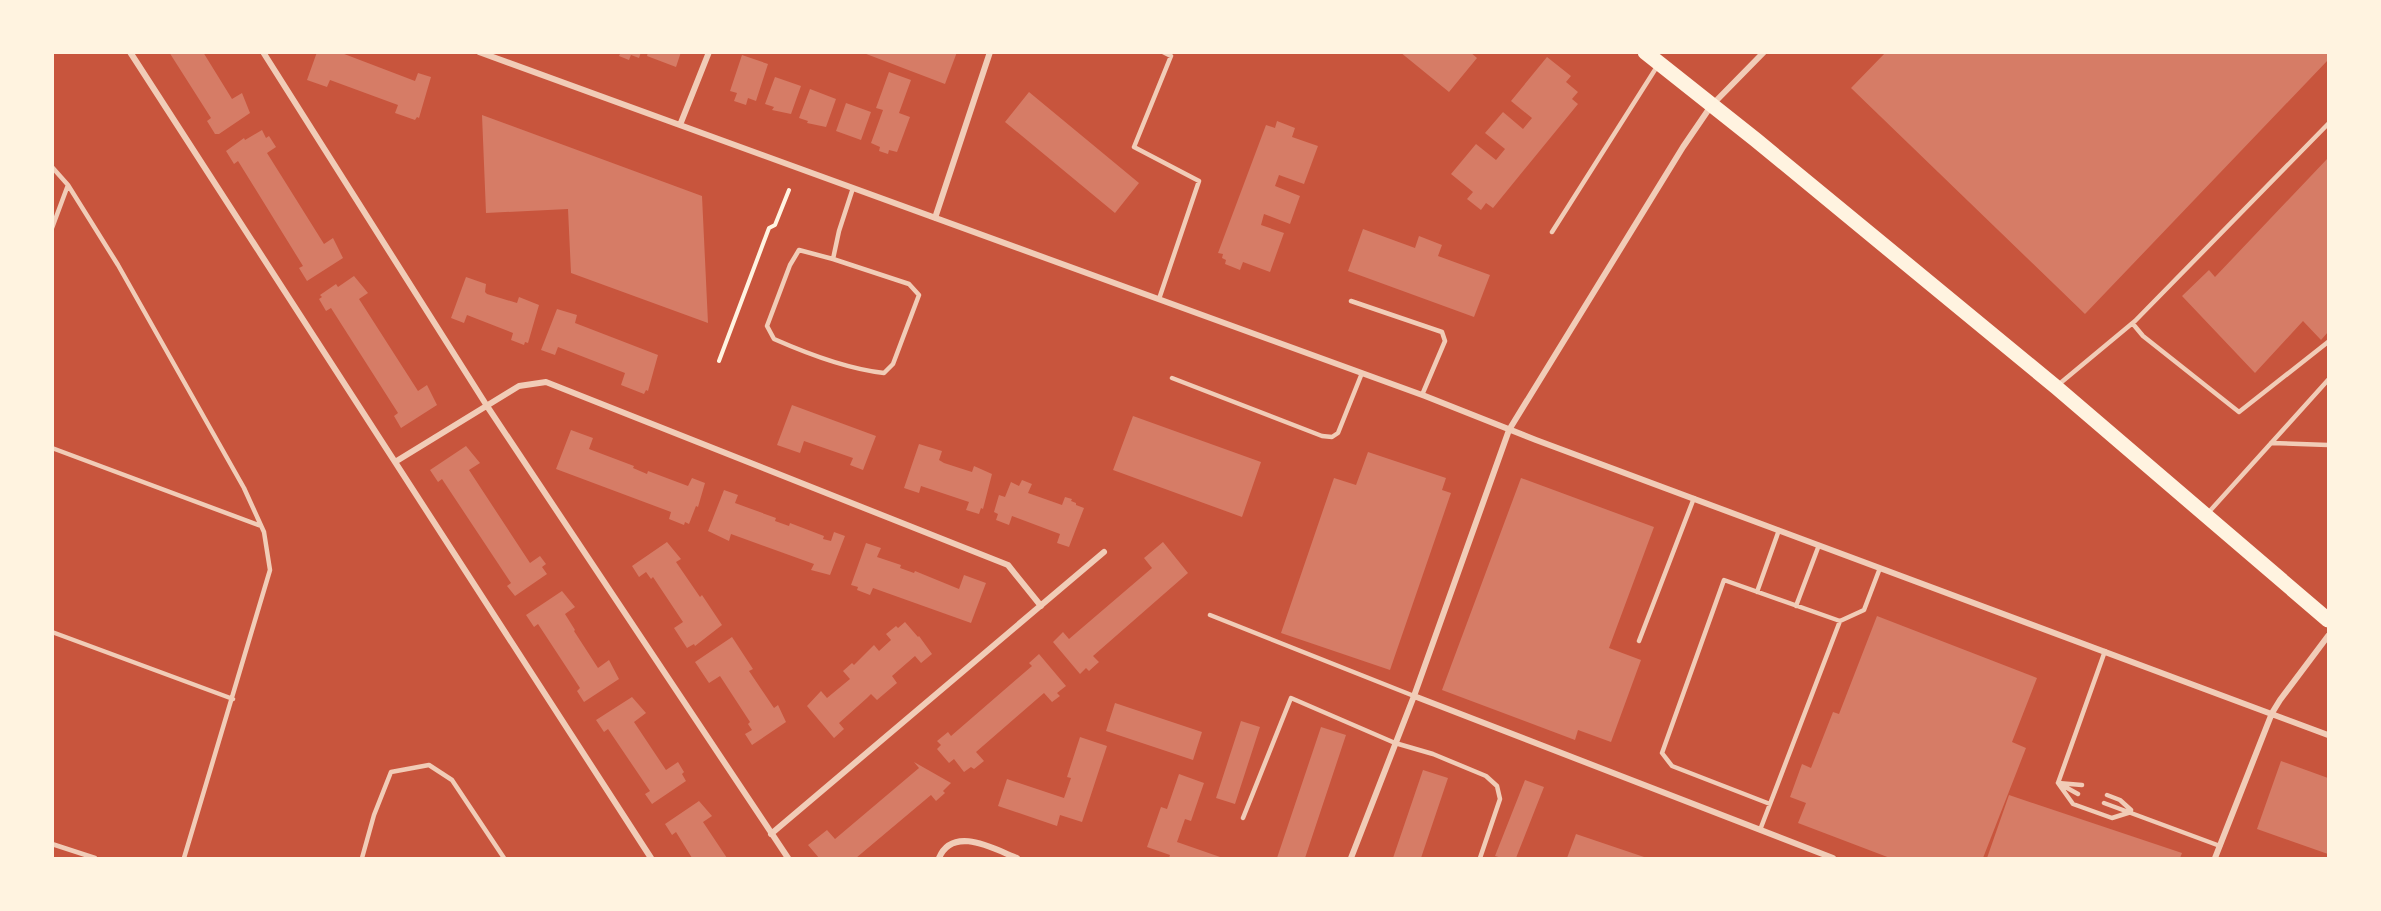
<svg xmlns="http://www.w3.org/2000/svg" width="2381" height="911" font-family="Arial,sans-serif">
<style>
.building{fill:#d67c66}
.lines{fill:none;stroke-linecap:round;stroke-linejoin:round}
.path{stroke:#fff3e0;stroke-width:4}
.service{stroke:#f1ccb7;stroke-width:4.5}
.minor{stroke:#f1ccb7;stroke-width:6}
.primary{stroke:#fff3e0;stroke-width:15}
</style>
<rect width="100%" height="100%" fill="#c8553d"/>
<path class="building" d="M 169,52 L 203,52 L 232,99 L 242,93 L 250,113 L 219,134 L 215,134 L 207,121 L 211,118 Z
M 317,52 L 339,52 L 415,81 L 418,73 L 431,77 L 419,118 L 417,117 L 415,120 L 395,113 L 398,105 L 330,80 L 327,87 L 307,80 Z
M 621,52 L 641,52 L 639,58 L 631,55 L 629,60 L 619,56 Z
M 648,52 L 681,52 L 676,67 L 647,56 Z
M 861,52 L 957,52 L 945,84 Z
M 1400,52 L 1470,52 L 1477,58 L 1449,92 Z
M 1886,52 L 2328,52 L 2328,60 L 2085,314 L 1851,88 Z
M 742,55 L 768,64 L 756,101 L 748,98 L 746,105 L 734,101 L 737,93 L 730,91 Z
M 1547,57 L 1571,76 L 1566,82 L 1578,92 L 1572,99 L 1578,104 L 1493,208 L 1486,203 L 1481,210 L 1467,199 L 1473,192 L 1451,174 L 1476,144 L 1496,160 L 1505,149 L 1485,133 L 1503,112 L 1523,129 L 1532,118 L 1511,101 Z
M 889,72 L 911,80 L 899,113 L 910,117 L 897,152 L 889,150 L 888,154 L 879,151 L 880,147 L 871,143 L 883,110 L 876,108 Z
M 775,77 L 801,86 L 791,114 L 772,110 L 774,107 L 765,104 Z
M 810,89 L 836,99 L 826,127 L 807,123 L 808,121 L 799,118 Z
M 1029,92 L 1139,183 L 1115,213 L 1005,122 Z
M 846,103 L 871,112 L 861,140 L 836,131 Z
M 482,115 L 702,196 L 708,323 L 571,273 L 568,209 L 486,213 Z
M 1277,121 L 1295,128 L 1292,137 L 1318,146 L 1304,184 L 1279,175 L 1275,186 L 1300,196 L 1290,224 L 1264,214 L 1261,225 L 1284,233 L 1270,272 L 1243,262 L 1240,270 L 1225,264 L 1226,260 L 1222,258 L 1223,254 L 1218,253 L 1266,125 L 1275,128 Z
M 262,130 L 266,138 L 269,136 L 276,147 L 267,153 L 324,244 L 333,238 L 343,258 L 307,281 L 299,268 L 303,266 L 238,161 L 234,164 L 226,151 L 244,138 L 245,140 Z
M 2328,158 L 2328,332 L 2321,340 L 2303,321 L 2255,373 L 2182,296 L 2209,270 L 2215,277 Z
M 1363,229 L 1415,248 L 1419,236 L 1442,245 L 1438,256 L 1490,275 L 1474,317 L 1348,271 Z
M 354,276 L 368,293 L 359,299 L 418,391 L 427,385 L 437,405 L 401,428 L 394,416 L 398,413 L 331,308 L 326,311 L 319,299 L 322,297 L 320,295 L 336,284 L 338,287 Z
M 466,277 L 486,284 L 485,292 L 487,294 L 517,303 L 519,297 L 539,305 L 528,343 L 525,342 L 524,345 L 511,340 L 513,333 L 467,315 L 464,323 L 451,318 Z
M 557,309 L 577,315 L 575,323 L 658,355 L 648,391 L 646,390 L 644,394 L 621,385 L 625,373 L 558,347 L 555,355 L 541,350 Z
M 792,405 L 876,436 L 863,470 L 850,465 L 853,458 L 804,441 L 800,453 L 777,445 Z
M 1133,416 L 1261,462 L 1242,517 L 1113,470 Z
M 571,430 L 593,438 L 589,449 L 634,466 L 633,468 L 647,474 L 648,471 L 688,486 L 692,478 L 705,483 L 698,507 L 696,506 L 689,524 L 685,522 L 684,525 L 669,519 L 671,512 L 556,469 Z
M 919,444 L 942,451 L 939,460 L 944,463 L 972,472 L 974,466 L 992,474 L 983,509 L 981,508 L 979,514 L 966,510 L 969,502 L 921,486 L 919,493 L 904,488 Z
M 466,446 L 480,463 L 469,470 L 530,563 L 540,556 L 546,564 L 542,567 L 547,574 L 515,596 L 507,586 L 511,583 L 442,479 L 438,482 L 430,470 Z
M 1368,452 L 1446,478 L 1442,490 L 1451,493 L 1390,670 L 1281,633 L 1334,478 L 1356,485 Z
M 1521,478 L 1654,527 L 1609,648 L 1641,660 L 1611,742 L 1578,730 L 1575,740 L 1442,690 Z
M 1022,480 L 1032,484 L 1028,493 L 1062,505 L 1065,497 L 1072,499 L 1071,501 L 1076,503 L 1076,505 L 1084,508 L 1069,547 L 1057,543 L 1060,534 L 1012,516 L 1009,525 L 996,520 L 998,514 L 994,512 L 999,495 L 1005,497 L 1011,482 L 1019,486 Z
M 724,490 L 738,495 L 735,503 L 776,518 L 775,521 L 789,526 L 790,523 L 824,536 L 823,539 L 831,541 L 834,532 L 845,536 L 830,575 L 811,570 L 814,564 L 731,534 L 729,541 L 708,531 Z
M 667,542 L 681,559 L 676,562 L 700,597 L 702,595 L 722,625 L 695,646 L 694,644 L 687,648 L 674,628 L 683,622 L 653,577 L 651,579 L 646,572 L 639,577 L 632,566 Z
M 1163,542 L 1188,573 L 1093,656 L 1099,662 L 1089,671 L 1086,668 L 1080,674 L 1053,642 L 1063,632 L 1069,639 L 1152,568 L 1144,558 Z
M 866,543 L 881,548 L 877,557 L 901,565 L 900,568 L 914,573 L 915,571 L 959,589 L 964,575 L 986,583 L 971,623 L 873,588 L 870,595 L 857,590 L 858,587 L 851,585 Z
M 562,591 L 575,607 L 565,614 L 575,630 L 574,631 L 598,668 L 609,660 L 619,679 L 584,702 L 577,691 L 580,688 L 538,624 L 534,627 L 526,615 Z
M 1877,616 L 2037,678 L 2012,742 L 2026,748 L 1983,858 L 1890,858 L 1798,823 L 1806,803 L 1790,797 L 1802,764 L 1811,768 L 1833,712 L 1839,714 Z
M 905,622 L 918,637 L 919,636 L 932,654 L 921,663 L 915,656 L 892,676 L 897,683 L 877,700 L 871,694 L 867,698 L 839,723 L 844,729 L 834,738 L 807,706 L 821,691 L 827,698 L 850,679 L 843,671 L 852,663 L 854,665 L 874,645 L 879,651 L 891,640 L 886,634 L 896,626 L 898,628 Z
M 732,637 L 753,669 L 749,671 L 774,708 L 778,705 L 786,722 L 752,745 L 745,734 L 752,730 L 748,724 L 750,722 L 720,676 L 709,683 L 695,662 Z
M 1039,654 L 1066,686 L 1057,693 L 1060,696 L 1052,702 L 1044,693 L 976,752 L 984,761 L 974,769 L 971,767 L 964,772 L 954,759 L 949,763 L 937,749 L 941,745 L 937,741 L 948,732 L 951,736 L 1032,666 L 1029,663 Z
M 632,697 L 646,713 L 634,722 L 666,770 L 678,762 L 684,772 L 682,774 L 686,781 L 652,804 L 645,794 L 650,791 L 608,729 L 604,732 L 596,720 Z
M 1115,703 L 1202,732 L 1193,760 L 1106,731 Z
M 1241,721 L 1260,727 L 1235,804 L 1216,798 Z
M 1321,727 L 1346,735 L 1305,858 L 1277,858 Z
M 1080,737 L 1107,746 L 1082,822 L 1060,815 L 1057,826 L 998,806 L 1007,779 L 1064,798 L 1071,778 L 1067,777 Z
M 2281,761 L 2328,778 L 2328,854 L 2257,829 Z
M 914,762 L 951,783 L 943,791 L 945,793 L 936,801 L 931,795 L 856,858 L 819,858 L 808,845 L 827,830 L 835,839 L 919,768 Z
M 1423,770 L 1448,778 L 1421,858 L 1393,858 Z
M 1179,774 L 1204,783 L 1191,821 L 1185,819 L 1177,842 L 1223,858 L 1169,858 L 1170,855 L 1147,847 L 1161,807 L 1167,809 Z
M 1525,780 L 1544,787 L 1516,858 L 1502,858 L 1495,856 Z
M 2009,795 L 2182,853 L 2180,858 L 1987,858 Z
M 699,801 L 712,816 L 703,822 L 727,858 L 692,858 L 676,832 L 672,835 L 665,824 Z
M 1576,834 L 1647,858 L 1567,858 Z"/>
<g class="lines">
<path class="path" d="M 719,361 L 769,228 L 775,225 L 789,190"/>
<path class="service" d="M 52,167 L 68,185 L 118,265 L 244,488 L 264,532 L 270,570 L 184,858
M 52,228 L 68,185
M 1552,232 L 1658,65
M 833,259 L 799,250 L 790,265 L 767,326 L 774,339 C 808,354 847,369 884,373 L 893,364 L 919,295 L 909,284 L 833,259 L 839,231 L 853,188
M 1159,299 L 1199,181 L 1134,147 L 1171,56 L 1163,52
M 1351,301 L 1442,332 L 1445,341 L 1422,395
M 2133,324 L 2143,336 L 2239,412 L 2328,342
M 1172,378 L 1322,436 L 1332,437 L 1338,433 L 1362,373
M 2058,385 L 2135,321 L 2328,124
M 2271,443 L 2328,445
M 52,448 L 261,526
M 2208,513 L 2328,380
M 1757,592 L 1779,530
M 1796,606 L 1819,545
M 1210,615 L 1414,696
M 1840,621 L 1724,580 L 1662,753 L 1672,766 L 1770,804 L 1840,621 L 1864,610 L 1880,568
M 52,632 L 233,699
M 1639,641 L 1694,498
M 2058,783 L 2105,651
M 2058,783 L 2073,804 L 2112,818 L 2131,812
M 2058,783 L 2082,785
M 2060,784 L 2078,794
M 2107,795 L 2120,800 L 2131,810
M 2104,803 L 2220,846
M 1243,818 L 1291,698 L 1395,743 L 1433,754 L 1486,776 L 1497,786 L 1500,799 L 1480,858
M 1760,830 L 1770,804
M 52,844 L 95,858
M 362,858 L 374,815 L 391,772 L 429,765 L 452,780 L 504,858"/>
<path class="minor" d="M 130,52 L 651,858
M 263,52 L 487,406 L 788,858
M 479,52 L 1425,396 L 1536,440 L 2328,735
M 680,125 L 709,52
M 935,218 L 990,52
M 395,462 L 519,386 L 546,382 L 1008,565 L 1041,606
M 1414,696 L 1833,858
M 771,834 L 1104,552
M 939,858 C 953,825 994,849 1017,858
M 1351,858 L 1414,696 L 1509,430 L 1683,147 L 1711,106 L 1764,52
M 2215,858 L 2272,713 L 2280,700 L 2328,636"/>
<path class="primary" d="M 1645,52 L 1756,140 L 2056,387 L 2328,620"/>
</g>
<rect width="2381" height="911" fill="none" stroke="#fff3e0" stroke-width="108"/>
</svg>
